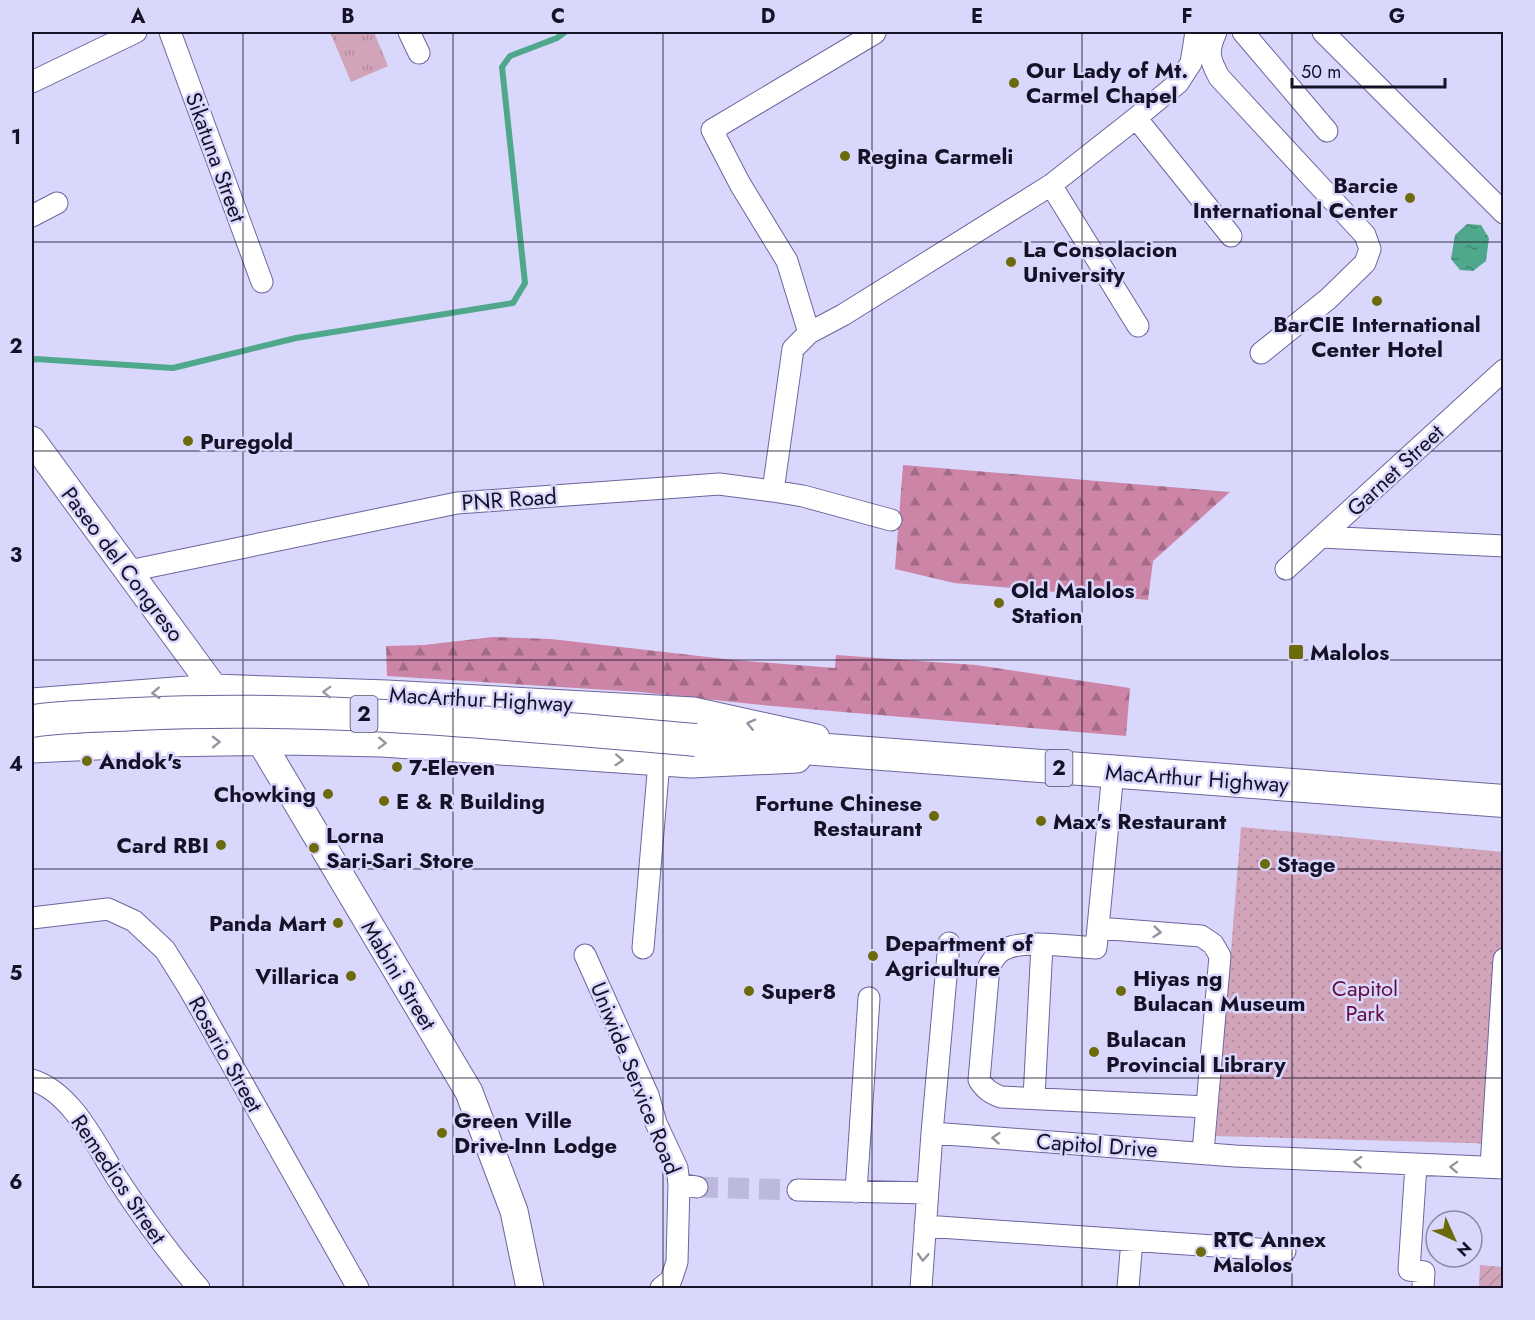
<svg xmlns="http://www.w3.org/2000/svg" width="1535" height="1320" font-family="Jost,sans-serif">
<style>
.grass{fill:url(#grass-tufts)}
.forest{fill:url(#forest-firs)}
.park{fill:url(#park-dots)}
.garden{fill:url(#garden-furrows)}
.water{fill:url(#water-ripples)}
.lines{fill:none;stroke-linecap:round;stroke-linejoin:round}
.stream{stroke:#4fa88b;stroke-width:6}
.minor-tunnel{stroke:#bcb9dd;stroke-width:21;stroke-dasharray:21 10;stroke-linecap:butt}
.minor-casing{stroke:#6d659d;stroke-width:23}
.major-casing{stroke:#6d659d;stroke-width:29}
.highway-casing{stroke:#6d659d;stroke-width:34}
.minor{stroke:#fff;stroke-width:21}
.major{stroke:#fff;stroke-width:27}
.highway{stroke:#fff;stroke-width:32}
.highway-bridge-casing{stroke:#6d659d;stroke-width:34;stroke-linecap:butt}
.highway-bridge{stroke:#fff;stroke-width:32}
.oneway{stroke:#96949e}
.grid{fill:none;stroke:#151227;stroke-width:1.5;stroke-opacity:0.55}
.poi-dot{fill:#6b6b0b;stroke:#dad7fd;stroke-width:2}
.labels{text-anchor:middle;stroke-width:5;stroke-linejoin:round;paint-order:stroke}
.shield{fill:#dad7fd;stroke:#504d67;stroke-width:1.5}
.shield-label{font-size:21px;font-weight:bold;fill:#151227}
.poi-label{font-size:22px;font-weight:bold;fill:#151227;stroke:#dad7fd;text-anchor:start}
.street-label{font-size:22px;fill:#151227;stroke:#dad7fd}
.park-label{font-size:22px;fill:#610b3f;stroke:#dad7fd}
.neatline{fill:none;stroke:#151227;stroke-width:2}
.grid-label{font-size:20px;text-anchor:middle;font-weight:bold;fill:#151227}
</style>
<defs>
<pattern id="grass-tufts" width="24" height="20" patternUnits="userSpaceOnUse" patternTransform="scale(1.5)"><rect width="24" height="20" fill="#d2a4b9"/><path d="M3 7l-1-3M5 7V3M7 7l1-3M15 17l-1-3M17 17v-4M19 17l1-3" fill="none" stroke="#b38c9f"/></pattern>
<pattern id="forest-firs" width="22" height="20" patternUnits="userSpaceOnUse" patternTransform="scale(1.5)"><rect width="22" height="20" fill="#cc85a7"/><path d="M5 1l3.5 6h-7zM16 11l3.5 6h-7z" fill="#a46b88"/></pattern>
<pattern id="park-dots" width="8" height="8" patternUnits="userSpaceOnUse" patternTransform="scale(1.5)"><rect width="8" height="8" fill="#d2a4b9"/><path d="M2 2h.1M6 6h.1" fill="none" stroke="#b38c9f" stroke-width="1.8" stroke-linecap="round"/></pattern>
<pattern id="garden-furrows" width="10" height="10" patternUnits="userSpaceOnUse" patternTransform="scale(1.5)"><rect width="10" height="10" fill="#d2a4b9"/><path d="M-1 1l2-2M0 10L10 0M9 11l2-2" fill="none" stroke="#b38c9f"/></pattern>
<pattern id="water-ripples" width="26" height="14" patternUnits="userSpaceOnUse" patternTransform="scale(1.5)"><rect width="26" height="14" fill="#4fa88b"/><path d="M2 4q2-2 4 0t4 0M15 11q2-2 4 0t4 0" fill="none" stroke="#408772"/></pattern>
</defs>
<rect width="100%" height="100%" fill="#dad7fd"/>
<path class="grass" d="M 330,32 L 374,32 L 388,66 L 351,82 Z"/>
<path class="forest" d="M 903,465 L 1230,492 L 1153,561 L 1148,600 L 954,583 L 895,569 Z
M 493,637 L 551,639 L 734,660 L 835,668 L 836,655 L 976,665 L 1130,688 L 1126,736 L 772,706 L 640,692 L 387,676 L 386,646 L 424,645 Z"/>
<path class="park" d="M 1241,827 L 1503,852 L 1503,1144 L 1216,1136 Z"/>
<path class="garden" d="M 1480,1265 L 1503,1267 L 1503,1288 L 1479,1288 Z"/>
<path class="water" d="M 1467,224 L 1481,225 L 1489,238 L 1486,261 L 1473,271 L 1460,270 L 1451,259 L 1455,235 Z"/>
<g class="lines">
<path class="stream" d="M 32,360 L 36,359 L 173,368 L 296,338 L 513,303 L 525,283 L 502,67 L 510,56 L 557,38 L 565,32"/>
<path class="minor-tunnel" d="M 697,1187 L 798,1190"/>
<defs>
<path id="minor" d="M 170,32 L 262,282
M 409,32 L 419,53
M 1216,32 C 1207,52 1209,58 1219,77 L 1365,235 L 1370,249 L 1365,263 L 1328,299 L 1261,353
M 1243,32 L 1327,131
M 1323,32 L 1504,213
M 32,82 L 136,32
M 1136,118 L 1231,236
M 1051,185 L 1138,326
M 32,216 L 57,203
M 809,333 L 787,261 L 740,184 L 712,130 L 875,33
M 773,491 L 793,349 L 809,333 L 843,315 L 1051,185 L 1136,118 L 1178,83 L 1191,63 L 1196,32
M 1321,537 L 1504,546
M 1286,569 L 1504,370
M 129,571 L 457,503 L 665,488 L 719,484 L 773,491 L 803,496 L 891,520
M 1113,772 L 1096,948 C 1074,947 1025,939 1005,949 C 997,952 994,959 989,966 L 979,1080 C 985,1089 990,1093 1001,1097 L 1207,1107
M 32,918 L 108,909 L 134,921 L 165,950 L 190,990 L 358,1288
M 1098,928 L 1201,936 L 1213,944 L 1220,956 L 1203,1152
M 643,948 L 659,762
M 585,955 L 648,1095 L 656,1123 L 677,1168 L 679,1184 L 697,1187
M 32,1080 C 72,1092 96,1145 117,1178 C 142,1216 169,1254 199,1288
M 1034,1098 L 1042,945
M 932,1133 L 949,943
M 1416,1165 L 1409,1270 L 1424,1272 L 1423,1288
M 1491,1167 L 1504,959
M 798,1190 L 927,1193
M 856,1192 L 869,998
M 925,1226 L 1285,1251
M 661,1288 L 671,1280 L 677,1262 L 679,1184
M 921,1288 L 932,1133 L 1235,1156 L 1504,1168
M 1128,1288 L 1132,1240"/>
<path id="major" d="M 32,440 L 214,688 L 261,742 L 469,1092 L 514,1211 L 530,1288
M 32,702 L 214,688 L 387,694 L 693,711 L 816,738
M 32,749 L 161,743 L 286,741 L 382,743 L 691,764 L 797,759"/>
<path id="highway" d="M 696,740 L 1504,801"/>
</defs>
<use href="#minor" class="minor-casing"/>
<use href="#major" class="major-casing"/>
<use href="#highway" class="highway-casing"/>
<use href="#minor" class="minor"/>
<use href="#major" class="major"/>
<use href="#highway" class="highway"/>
<defs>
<path id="highway-bridge" d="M 32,721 C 66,716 101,716 136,714 C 323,705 510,724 696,740"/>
</defs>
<use href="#highway-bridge" class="highway-bridge-casing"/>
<use href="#highway-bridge" class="highway-bridge"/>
</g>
<defs><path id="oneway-chevron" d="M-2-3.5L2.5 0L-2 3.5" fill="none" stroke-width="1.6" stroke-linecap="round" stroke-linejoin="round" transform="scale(1.5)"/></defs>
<g class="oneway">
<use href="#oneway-chevron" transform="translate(327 692) rotate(-178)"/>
<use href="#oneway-chevron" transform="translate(156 693) rotate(177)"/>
<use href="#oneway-chevron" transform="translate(751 724) rotate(-167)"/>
<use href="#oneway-chevron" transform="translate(216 742) rotate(-1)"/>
<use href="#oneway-chevron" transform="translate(382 743) rotate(2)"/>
<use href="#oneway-chevron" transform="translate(619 760) rotate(3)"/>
<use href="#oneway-chevron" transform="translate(1157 932) rotate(6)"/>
<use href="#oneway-chevron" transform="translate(996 1138) rotate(-176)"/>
<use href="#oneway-chevron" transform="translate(1358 1162) rotate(-177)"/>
<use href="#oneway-chevron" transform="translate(1454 1167) rotate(-178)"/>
<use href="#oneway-chevron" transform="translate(923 1257) rotate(93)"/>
</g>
<path class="grid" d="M 243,32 L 243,1288M 453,32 L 453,1288M 663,32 L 663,1288M 872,32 L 872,1288M 1082,32 L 1082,1288M 1292,32 L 1292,1288M 32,242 L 1504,242M 32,451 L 1504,451M 32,660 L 1504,660M 32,869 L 1504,869M 32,1078 L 1504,1078"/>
<g class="poi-dot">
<circle cx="1014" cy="83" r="6"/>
<circle cx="845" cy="156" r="6"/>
<circle cx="1410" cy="198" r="6"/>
<circle cx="1011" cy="262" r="6"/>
<circle cx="1377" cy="301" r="6"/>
<circle cx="188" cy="441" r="6"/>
<circle cx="999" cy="603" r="6"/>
<rect x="1288" y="644" width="16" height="16" rx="3"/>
<circle cx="87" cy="761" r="6"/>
<circle cx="397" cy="767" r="6"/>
<circle cx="328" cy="794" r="6"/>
<circle cx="384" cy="801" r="6"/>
<circle cx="934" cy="816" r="6"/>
<circle cx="1041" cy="821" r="6"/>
<circle cx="221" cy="845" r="6"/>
<circle cx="314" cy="848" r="6"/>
<circle cx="1265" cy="864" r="6"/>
<circle cx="338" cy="923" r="6"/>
<circle cx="873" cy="956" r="6"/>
<circle cx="351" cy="976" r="6"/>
<circle cx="749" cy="991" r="6"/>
<circle cx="1121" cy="991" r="6"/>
<circle cx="1094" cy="1052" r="6"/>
<circle cx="442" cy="1133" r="6"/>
<circle cx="1201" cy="1252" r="6"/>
</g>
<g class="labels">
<g class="shield">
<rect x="350.5" y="696" width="27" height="36" rx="4.5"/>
<rect x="1045.5" y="750" width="27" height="36" rx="4.5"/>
</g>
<g class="shield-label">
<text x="364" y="721">2</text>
<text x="1059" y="775">2</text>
</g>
<g class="poi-label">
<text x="1026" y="78">Our Lady of Mt.<tspan x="1026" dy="25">Carmel Chapel</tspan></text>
<text x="857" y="164">Regina Carmeli</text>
<text x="1398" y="193" text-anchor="end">Barcie<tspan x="1398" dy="25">International Center</tspan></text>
<text x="1023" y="257">La Consolacion<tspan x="1023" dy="25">University</tspan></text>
<text x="1377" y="332" text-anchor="middle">BarCIE International<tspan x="1377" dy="25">Center Hotel</tspan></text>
<text x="200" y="449">Puregold</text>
<text x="1011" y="598">Old Malolos<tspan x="1011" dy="25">Station</tspan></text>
<text x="1310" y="660">Malolos</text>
<text x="99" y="769">Andok's</text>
<text x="409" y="775">7-Eleven</text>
<text x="316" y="802" text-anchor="end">Chowking</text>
<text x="396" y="809">E &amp; R Building</text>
<text x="922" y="811" text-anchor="end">Fortune Chinese<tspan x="922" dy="25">Restaurant</tspan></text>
<text x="1053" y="829">Max's Restaurant</text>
<text x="326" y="843">Lorna<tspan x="326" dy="25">Sari-Sari Store</tspan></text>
<text x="209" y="853" text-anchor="end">Card RBI</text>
<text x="1277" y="872">Stage</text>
<text x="326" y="931" text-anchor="end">Panda Mart</text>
<text x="885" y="951">Department of<tspan x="885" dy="25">Agriculture</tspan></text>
<text x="339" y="984" text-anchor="end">Villarica</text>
<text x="1133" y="986">Hiyas ng<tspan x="1133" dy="25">Bulacan Museum</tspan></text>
<text x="761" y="999">Super8</text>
<text x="1106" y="1047">Bulacan<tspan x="1106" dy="25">Provincial Library</tspan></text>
<text x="454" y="1128">Green Ville<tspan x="454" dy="25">Drive-Inn Lodge</tspan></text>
<text x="1213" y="1247">RTC Annex<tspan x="1213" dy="25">Malolos</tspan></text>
</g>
<g class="street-label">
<text transform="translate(216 157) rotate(70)" y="8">Sikatuna Street</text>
<text transform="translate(1395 470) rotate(-43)" y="8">Garnet Street</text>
<text transform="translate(509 499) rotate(-4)" y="8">PNR Road</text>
<text transform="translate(123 564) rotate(53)" y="8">Paseo del Congreso</text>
<text transform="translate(481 699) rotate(3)" y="8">MacArthur Highway</text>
<text transform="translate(1197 778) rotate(4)" y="8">MacArthur Highway</text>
<text transform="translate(399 975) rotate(59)" y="8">Mabini Street</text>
<text transform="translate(226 1054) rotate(61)" y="8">Rosario Street</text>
<text transform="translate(636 1078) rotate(68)" y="8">Uniwide Service Road</text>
<text transform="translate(1097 1145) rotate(4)" y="8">Capitol Drive</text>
<text transform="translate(119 1179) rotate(56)" y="8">Remedios Street</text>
</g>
<g class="park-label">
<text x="1365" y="996">Capitol<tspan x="1365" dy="25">Park</tspan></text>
</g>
</g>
<rect width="1535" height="1320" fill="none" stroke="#dad7fd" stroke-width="66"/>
<g transform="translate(1454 1239) rotate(135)"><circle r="28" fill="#dad7fd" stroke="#8b88a7" stroke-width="1.5"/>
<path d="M0-4.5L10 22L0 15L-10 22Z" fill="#6b6b0b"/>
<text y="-9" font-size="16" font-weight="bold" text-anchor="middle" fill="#151227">N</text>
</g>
<path d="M1292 78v9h153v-9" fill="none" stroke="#151227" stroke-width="3"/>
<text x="1301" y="78" font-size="18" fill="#151227" stroke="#dad7fd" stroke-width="4.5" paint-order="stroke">50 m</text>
<rect x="33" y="33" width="1469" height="1254" class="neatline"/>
<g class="grid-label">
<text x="138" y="23">A</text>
<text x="348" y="23">B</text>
<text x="558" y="23">C</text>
<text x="768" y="23">D</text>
<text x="977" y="23">E</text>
<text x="1187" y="23">F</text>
<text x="1397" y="23">G</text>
<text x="16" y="144">1</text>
<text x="16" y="353">2</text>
<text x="16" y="562">3</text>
<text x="16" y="771">4</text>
<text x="16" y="980">5</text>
<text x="16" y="1189">6</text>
</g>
</svg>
